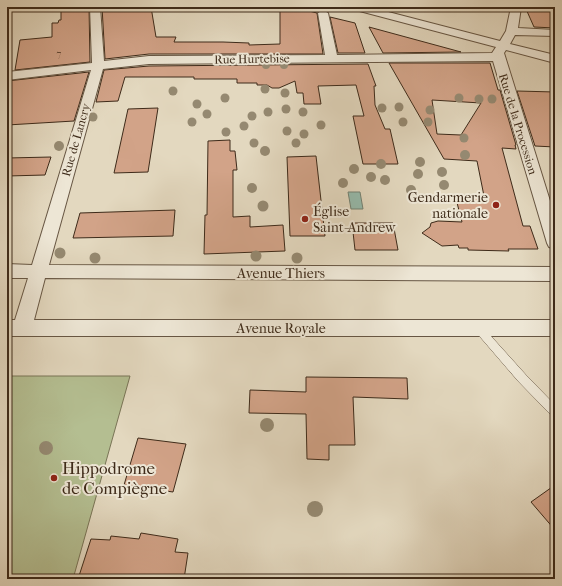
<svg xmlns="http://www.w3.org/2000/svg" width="562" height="586" font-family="'IM FELL French Canon',serif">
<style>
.green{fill:#b4be91;stroke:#797456}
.water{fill:#96bbac;stroke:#738172}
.building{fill:#d2a388;stroke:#3e2b1a;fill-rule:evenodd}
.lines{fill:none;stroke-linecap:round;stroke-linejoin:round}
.lane-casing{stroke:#675643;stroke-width:1}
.street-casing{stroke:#675643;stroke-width:2}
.lane{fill:#ede6d5;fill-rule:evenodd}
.street{fill:#ede6d5;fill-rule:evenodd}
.tree{fill:#958971}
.poi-dot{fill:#8f2418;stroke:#ede6d5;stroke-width:1.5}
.labels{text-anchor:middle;stroke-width:4;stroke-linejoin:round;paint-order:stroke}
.far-number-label{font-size:10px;fill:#634936}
.far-street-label{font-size:12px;fill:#3e2b1a;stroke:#ede6d5}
.poi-label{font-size:14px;fill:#3e2b1a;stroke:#ede6d5;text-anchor:end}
.street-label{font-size:14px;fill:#3e2b1a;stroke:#ede6d5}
.near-poi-label{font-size:17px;fill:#3e2b1a;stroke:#ede6d5;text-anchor:start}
</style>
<rect width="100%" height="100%" fill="#e3d8bf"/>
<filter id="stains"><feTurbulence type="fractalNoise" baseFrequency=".005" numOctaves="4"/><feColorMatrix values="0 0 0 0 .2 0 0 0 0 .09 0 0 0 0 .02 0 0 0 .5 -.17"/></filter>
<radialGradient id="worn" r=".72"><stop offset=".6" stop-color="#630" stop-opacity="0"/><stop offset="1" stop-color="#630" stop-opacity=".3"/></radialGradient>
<path class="green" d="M 7,376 L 130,376 L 73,579 L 7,579 Z"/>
<path class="water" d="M 348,192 L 360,192 L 363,209 L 351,209 Z"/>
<path class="building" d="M 70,7 L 89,7 L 90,62 L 15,70 L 20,40 L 52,37 L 52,23 L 58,23 L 59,20 L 61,20 L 61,11 L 70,10 Z
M 102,7 L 151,7 L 156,37 L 176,37 L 174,42 L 223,42 L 249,43 L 249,45 L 280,44 L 280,7 L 293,7 L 317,13 L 323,54 L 149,54 L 105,59 Z
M 526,9 L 555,10 L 555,28 L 534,27 Z
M 330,17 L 355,23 L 365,53 L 338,53 Z
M 369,27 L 461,52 L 383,53 Z
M 389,63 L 490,63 L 498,90 L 500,90 L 516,145 L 515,145 L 516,149 L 502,148 L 523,226 L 530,226 L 538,249 L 508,249 L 509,251 L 468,250 L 468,248 L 459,248 L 458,245 L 442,246 L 422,233 L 430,227 L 431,223 L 438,221 L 462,222 L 455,195 L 484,196 L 477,161 L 444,159 ZM 432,100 L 481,103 L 461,135 L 437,134 Z
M 368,64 L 376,86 L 374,86 L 375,105 L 385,129 L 390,129 L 398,164 L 363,164 L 353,116 L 364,116 L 356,85 L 318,86 L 321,104 L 304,104 L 303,93 L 297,93 L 295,81 L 279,88 L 272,88 L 267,85 L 257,85 L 257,83 L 237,83 L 237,79 L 194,79 L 194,77 L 125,77 L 118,101 L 96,102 L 104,70 L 149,66 Z
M 89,72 L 74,121 L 7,125 L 7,81 Z
M 517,91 L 555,92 L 555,147 L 535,146 Z
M 158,108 L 148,172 L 114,173 L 128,109 Z
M 230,140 L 230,151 L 235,151 L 237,170 L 233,170 L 233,217 L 250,216 L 250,227 L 283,225 L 285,251 L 204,254 L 205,215 L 207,215 L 208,141 Z
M 316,156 L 325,236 L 290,236 L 287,157 Z
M 51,157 L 45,175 L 7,176 L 7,158 Z
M 175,210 L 173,236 L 73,238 L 80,213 Z
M 352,223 L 393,223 L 398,250 L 355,250 Z
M 306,377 L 407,378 L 408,399 L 353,397 L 355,445 L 329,445 L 329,460 L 307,459 L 306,414 L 249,413 L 250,390 L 306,392 Z
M 138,438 L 186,444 L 173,492 L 124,485 Z
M 555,485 L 555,530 L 531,502 Z
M 141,533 L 178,539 L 175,552 L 188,553 L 184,579 L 78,579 L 91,539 L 110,540 L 111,536 L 139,539 Z"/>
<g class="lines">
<defs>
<path id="lane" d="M 478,324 L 481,325 L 526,375 L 555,405 L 555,417 L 551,415 L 518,381 L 475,331 L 473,328 L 475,325 Z"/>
<path id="street" d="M 90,7 L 100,7 L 104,61 L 149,56 L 325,55 L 318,13 L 323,10 L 328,13 L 337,55 L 492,53 L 496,47 L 352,9 L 351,7 L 369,7 L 500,41 L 506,31 L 511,7 L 521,7 L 518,28 L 555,30 L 555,36 L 515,35 L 510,44 L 555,55 L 555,63 L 506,50 L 504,53 L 555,217 L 555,249 L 549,247 L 547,243 L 493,61 L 149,64 L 103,69 L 49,265 L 555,267 L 555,281 L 45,278 L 34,320 L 555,320 L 555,336 L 7,336 L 7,320 L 15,320 L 28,278 L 7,278 L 7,264 L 32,265 L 91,70 L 7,80 L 7,72 L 92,63 Z"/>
</defs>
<use href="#lane" class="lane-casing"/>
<use href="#street" class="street-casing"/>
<use href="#lane" class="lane"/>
<use href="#street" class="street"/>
</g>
<g class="tree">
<circle cx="266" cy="65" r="4"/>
<circle cx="284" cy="65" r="4"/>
<circle cx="265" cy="89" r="4.5"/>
<circle cx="173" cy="91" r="4.5"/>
<circle cx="285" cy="93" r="4.5"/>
<circle cx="225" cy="98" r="4.5"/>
<circle cx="459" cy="98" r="4.5"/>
<circle cx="479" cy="99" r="4.5"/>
<circle cx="492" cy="99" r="4.5"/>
<circle cx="197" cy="104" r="4.5"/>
<circle cx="399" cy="107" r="4.5"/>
<circle cx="382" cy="108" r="4.5"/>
<circle cx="286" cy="109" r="4.5"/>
<circle cx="430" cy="110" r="4.5"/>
<circle cx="268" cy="112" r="4.5"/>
<circle cx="303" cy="112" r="4.5"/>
<circle cx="207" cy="114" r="4.5"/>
<circle cx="252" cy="116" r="4.5"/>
<circle cx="93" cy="117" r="4.5"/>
<circle cx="192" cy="122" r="4.5"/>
<circle cx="403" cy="122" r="4.5"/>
<circle cx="428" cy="122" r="4.5"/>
<circle cx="321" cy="125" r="4.5"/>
<circle cx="244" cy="126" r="4.5"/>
<circle cx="287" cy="131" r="4.5"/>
<circle cx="226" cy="132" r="4.5"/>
<circle cx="304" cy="134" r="4.5"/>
<circle cx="464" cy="138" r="4.5"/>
<circle cx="254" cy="143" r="4.5"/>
<circle cx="296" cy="143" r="4.5"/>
<circle cx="59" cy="146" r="5"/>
<circle cx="265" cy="151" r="5"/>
<circle cx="465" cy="155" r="5"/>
<circle cx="420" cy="162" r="5"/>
<circle cx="381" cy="164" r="5"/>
<circle cx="354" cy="169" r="5"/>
<circle cx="442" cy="172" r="5"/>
<circle cx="418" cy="174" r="5"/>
<circle cx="371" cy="177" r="5"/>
<circle cx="385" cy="180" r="5"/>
<circle cx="343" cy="183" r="5"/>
<circle cx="444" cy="185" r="5"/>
<circle cx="252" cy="188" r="5"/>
<circle cx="411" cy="190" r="5"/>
<circle cx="263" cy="206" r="5.5"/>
<circle cx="60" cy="253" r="5.5"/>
<circle cx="256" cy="256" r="5.5"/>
<circle cx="95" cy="258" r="5.5"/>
<circle cx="297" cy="258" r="5.5"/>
<circle cx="267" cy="425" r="7"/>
<circle cx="46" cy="448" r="7"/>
<circle cx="315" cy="509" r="8"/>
</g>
<g class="poi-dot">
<circle cx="496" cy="205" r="4"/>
<circle cx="305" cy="219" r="4"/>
<circle cx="54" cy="478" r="4"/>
</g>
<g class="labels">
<g class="far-number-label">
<text x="59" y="57">7</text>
</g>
<g class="far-street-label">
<text transform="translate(252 59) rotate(-1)" y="4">Rue Hurtebise</text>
<text transform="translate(518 124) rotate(73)" y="4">Rue de la Procession</text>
<text transform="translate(76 140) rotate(-74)" y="4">Rue de Lancry</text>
</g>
<g class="poi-label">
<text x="488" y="202">Gendarmerie<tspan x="488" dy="16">nationale</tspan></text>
<text x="313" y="216" text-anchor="start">Église<tspan x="313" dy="16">Saint-Andrew</tspan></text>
</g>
<g class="street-label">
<text x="281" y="278">Avenue Thiers</text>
<text x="281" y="333">Avenue Royale</text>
</g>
<g class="near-poi-label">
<text x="62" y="474">Hippodrome<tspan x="62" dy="20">de Compiègne</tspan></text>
</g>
</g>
<rect width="562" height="586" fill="none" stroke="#e3d8bf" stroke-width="24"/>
<rect x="8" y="8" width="546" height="570" fill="none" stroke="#3e2b1a" stroke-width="2"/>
<rect x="12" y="12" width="538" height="562" fill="none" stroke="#3e2b1a"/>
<rect width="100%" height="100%" filter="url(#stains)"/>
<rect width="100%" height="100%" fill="url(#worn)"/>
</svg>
